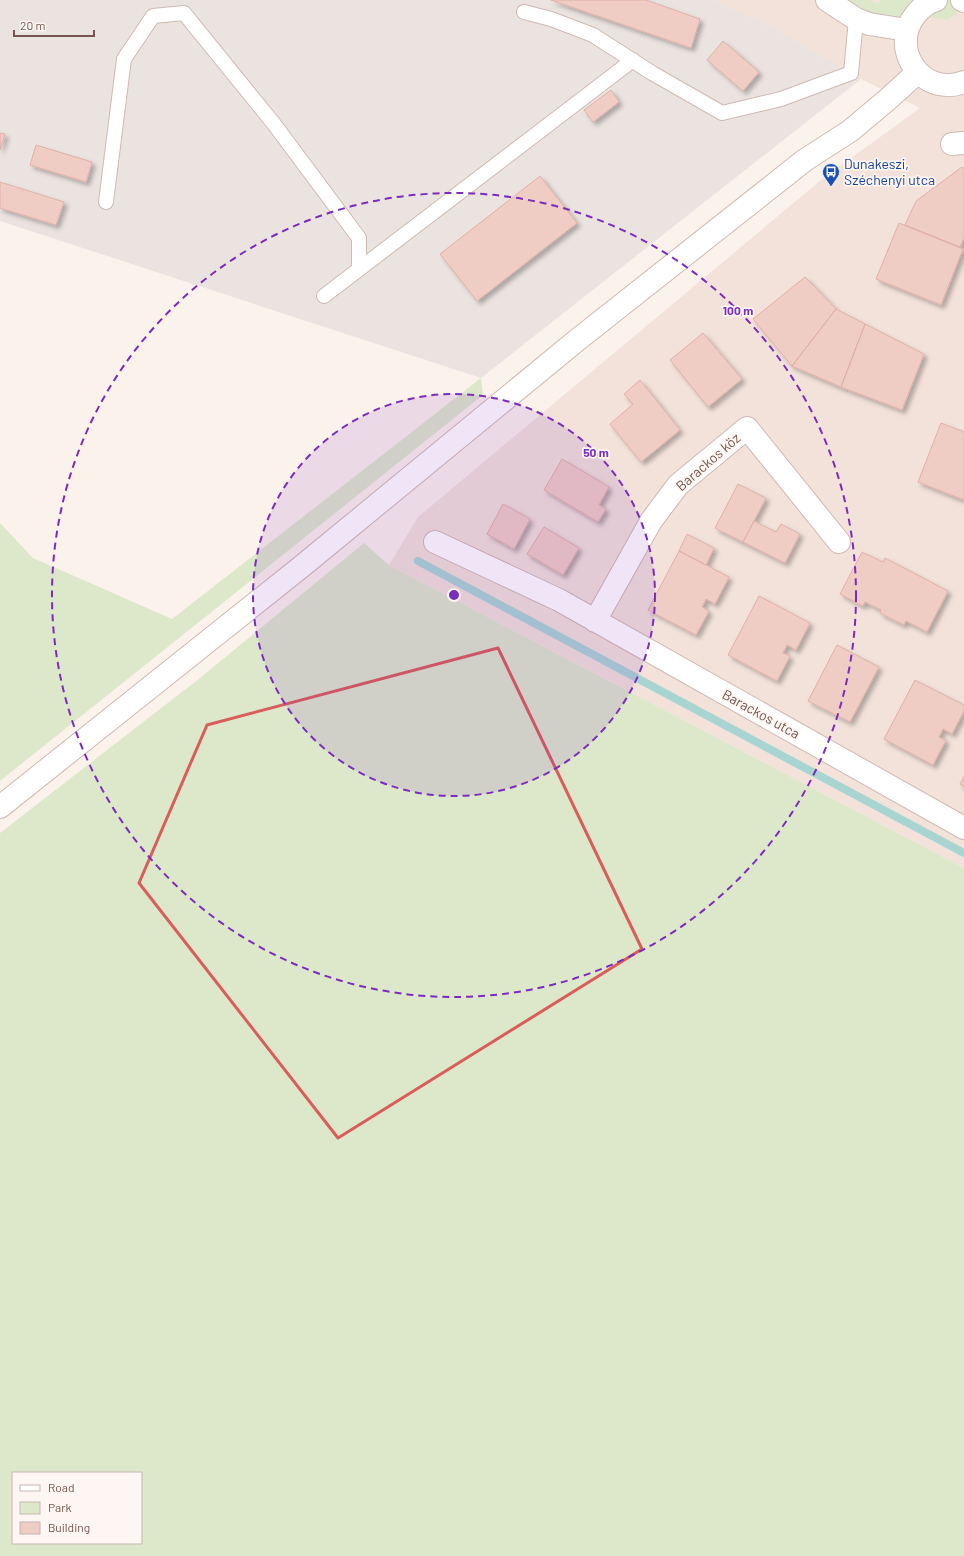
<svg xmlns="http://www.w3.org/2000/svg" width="964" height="1556" font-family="Barlow,sans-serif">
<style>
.residential{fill:#f2e2da}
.industrial{fill:#ebe3e0}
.green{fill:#dde8ca;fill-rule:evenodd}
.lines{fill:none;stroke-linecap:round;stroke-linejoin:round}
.stream{stroke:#a8d5d2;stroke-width:8}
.building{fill:#efcdc5;stroke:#e0b0a7;filter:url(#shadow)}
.service-casing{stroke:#cfbab4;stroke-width:16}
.minor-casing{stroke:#cfbab4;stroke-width:24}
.tertiary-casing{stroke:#cfbab4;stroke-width:24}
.service{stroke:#fff;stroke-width:14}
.minor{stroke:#fff;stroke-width:22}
.tertiary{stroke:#fff;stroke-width:22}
.marked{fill:none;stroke:#da5c5b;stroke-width:3;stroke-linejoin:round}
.ring{fill:none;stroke:#7b2cbf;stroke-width:2;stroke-dasharray:7 5}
.labels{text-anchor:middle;stroke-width:3.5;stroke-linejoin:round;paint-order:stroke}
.transit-label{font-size:14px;fill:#164399;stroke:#fef6f2;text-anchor:start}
.street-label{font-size:14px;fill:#755550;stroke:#fef6f2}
.centre{fill:#7b2cbf;stroke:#fef6f2;stroke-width:2}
.ring-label{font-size:12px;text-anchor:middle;font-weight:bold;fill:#7b2cbf;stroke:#fef6f2;stroke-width:3.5;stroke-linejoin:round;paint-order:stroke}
</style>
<defs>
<filter id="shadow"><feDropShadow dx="3.5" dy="3.5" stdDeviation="2" flood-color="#0004"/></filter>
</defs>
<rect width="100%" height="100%" fill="#fbf2eb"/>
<path class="residential" d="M 713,0 L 964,0 L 964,868 L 389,565 L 418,517 L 821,180 L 920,108 L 861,79 L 772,27 Z"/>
<path class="industrial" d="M 0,0 L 713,0 L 772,27 L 861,79 L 481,378 L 0,221 Z"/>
<path class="green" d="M 846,0 L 871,0 L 877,4 L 882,0 L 964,0 L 964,7 L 948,20 L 919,16 L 884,24 Z
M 481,378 L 483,395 L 0,781 L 0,523 L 33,558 L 172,619 Z
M 364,543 L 389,565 L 964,868 L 964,1556 L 0,1556 L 0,833 L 200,678 ZM 13,1473 L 141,1473 L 141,1543 L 13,1543 Z"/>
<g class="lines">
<path class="stream" d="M 418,561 L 964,853"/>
</g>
<path class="building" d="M 551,0 L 646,0 L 700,19 L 691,48 Z
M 723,41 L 759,72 L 743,91 L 707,60 Z
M 611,90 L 619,102 L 593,122 L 584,110 Z
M 0,133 L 5,134 L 0,150 Z
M 36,145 L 92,162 L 86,182 L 30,165 Z
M 962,167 L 964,169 L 964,238 L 960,247 L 905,225 L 916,201 Z
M 540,176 L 577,223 L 477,301 L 440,254 Z
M 0,182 L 64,202 L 56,225 L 0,208 Z
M 899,223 L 963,249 L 941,305 L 876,279 Z
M 805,277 L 836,309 L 792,366 L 753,319 Z
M 836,309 L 865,324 L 841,387 L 792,366 Z
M 865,324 L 924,354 L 902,410 L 841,387 Z
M 703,333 L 742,379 L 708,407 L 670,360 Z
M 640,380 L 680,430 L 641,462 L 610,424 L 633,404 L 624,394 Z
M 941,423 L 964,432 L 964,500 L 918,482 Z
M 562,459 L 609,487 L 599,505 L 606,509 L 598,522 L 544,490 Z
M 738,484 L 766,498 L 743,542 L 715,528 Z
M 503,504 L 530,519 L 514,549 L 487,534 Z
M 754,521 L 776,532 L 781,524 L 800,534 L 785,563 L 743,542 Z
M 544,527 L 579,548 L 563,575 L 527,554 Z
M 687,534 L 714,548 L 706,565 L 679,551 Z
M 679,551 L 729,577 L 715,604 L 706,599 L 702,607 L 709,611 L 696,635 L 648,610 Z
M 862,552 L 883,562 L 885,558 L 948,591 L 927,632 L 906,621 L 904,625 L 880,613 L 881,610 L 865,602 L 863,606 L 840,594 Z
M 759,596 L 810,623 L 796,650 L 787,645 L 783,653 L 790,656 L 777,681 L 728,655 Z
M 837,645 L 879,667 L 850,722 L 808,701 Z
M 915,680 L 964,705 L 964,711 L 952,734 L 943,729 L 939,737 L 946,740 L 933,765 L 884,739 Z
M 964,776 L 964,787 L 960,784 Z"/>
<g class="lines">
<defs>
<path id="service" d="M 524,12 L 551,19 L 593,35 L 652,73 L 722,113 L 781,99 L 851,73 L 856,19
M 106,202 L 124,59 L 153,16 L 184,13 L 274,124 L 359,238 L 359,268
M 324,296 L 633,60"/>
<path id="minor" d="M 827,0 L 856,19 L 869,24 L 907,30
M 952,144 L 964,143
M 435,542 L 559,600 L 964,828
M 595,621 L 651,521 L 678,485 L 747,428 L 839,542"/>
<path id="tertiary" d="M 936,0 C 928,2 921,8 916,14 C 888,48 922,98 964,82
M 962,0 L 964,1
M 0,807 L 301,567 L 576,341 L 805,160 L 850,131 L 887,100 L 918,72"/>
</defs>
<use href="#service" class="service-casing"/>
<use href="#minor" class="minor-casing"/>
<use href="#tertiary" class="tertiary-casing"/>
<use href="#service" class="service"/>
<use href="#minor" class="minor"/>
<use href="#tertiary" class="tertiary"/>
</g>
<path class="marked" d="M 498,648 L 642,949 L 338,1138 L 139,883 L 207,725 Z"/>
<circle cx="454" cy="595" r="201" fill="#7b2cbf" fill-opacity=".12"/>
<g class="ring">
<circle cx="454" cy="595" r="201"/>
<circle cx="454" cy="595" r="402"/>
</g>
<defs>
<symbol id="bus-pin" viewBox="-11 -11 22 30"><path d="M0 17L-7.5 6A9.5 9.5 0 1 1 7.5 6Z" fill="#1a4fb4" stroke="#fef6f2"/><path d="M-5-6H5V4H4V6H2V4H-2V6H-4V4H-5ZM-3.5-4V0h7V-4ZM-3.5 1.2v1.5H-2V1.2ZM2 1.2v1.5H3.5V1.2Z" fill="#fff"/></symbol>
</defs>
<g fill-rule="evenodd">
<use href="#bus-pin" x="821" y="162" width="20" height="27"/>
</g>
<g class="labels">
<g class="transit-label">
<text x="844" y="169">Dunakeszi,<tspan x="844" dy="16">Széchenyi utca</tspan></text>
</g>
<g class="street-label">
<text transform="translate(708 462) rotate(-41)" y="5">Barackos köz</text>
<text transform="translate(761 714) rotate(29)" y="5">Barackos utca</text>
</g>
</g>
<circle cx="454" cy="595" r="6" class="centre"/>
<g class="ring-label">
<text x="738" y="315">100 m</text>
<text x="596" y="457">50 m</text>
</g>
<rect x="12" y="1472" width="130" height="72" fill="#fef6f2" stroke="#c7b6b1"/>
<rect x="20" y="1485" width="20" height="6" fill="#ffffff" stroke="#c7b6b1"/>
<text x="48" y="1492" font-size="12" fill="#755550">Road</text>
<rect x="20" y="1502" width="20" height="12" fill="#dde8ca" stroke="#c7b6b1"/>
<text x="48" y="1512" font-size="12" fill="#755550">Park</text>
<rect x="20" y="1522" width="20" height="12" fill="#efcdc5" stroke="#c7b6b1"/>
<text x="48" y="1532" font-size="12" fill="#755550">Building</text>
<path d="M14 30v6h80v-6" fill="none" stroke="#755550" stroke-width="2"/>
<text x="20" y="30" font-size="12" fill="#755550" stroke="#fef6f2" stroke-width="3" paint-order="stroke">20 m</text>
</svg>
